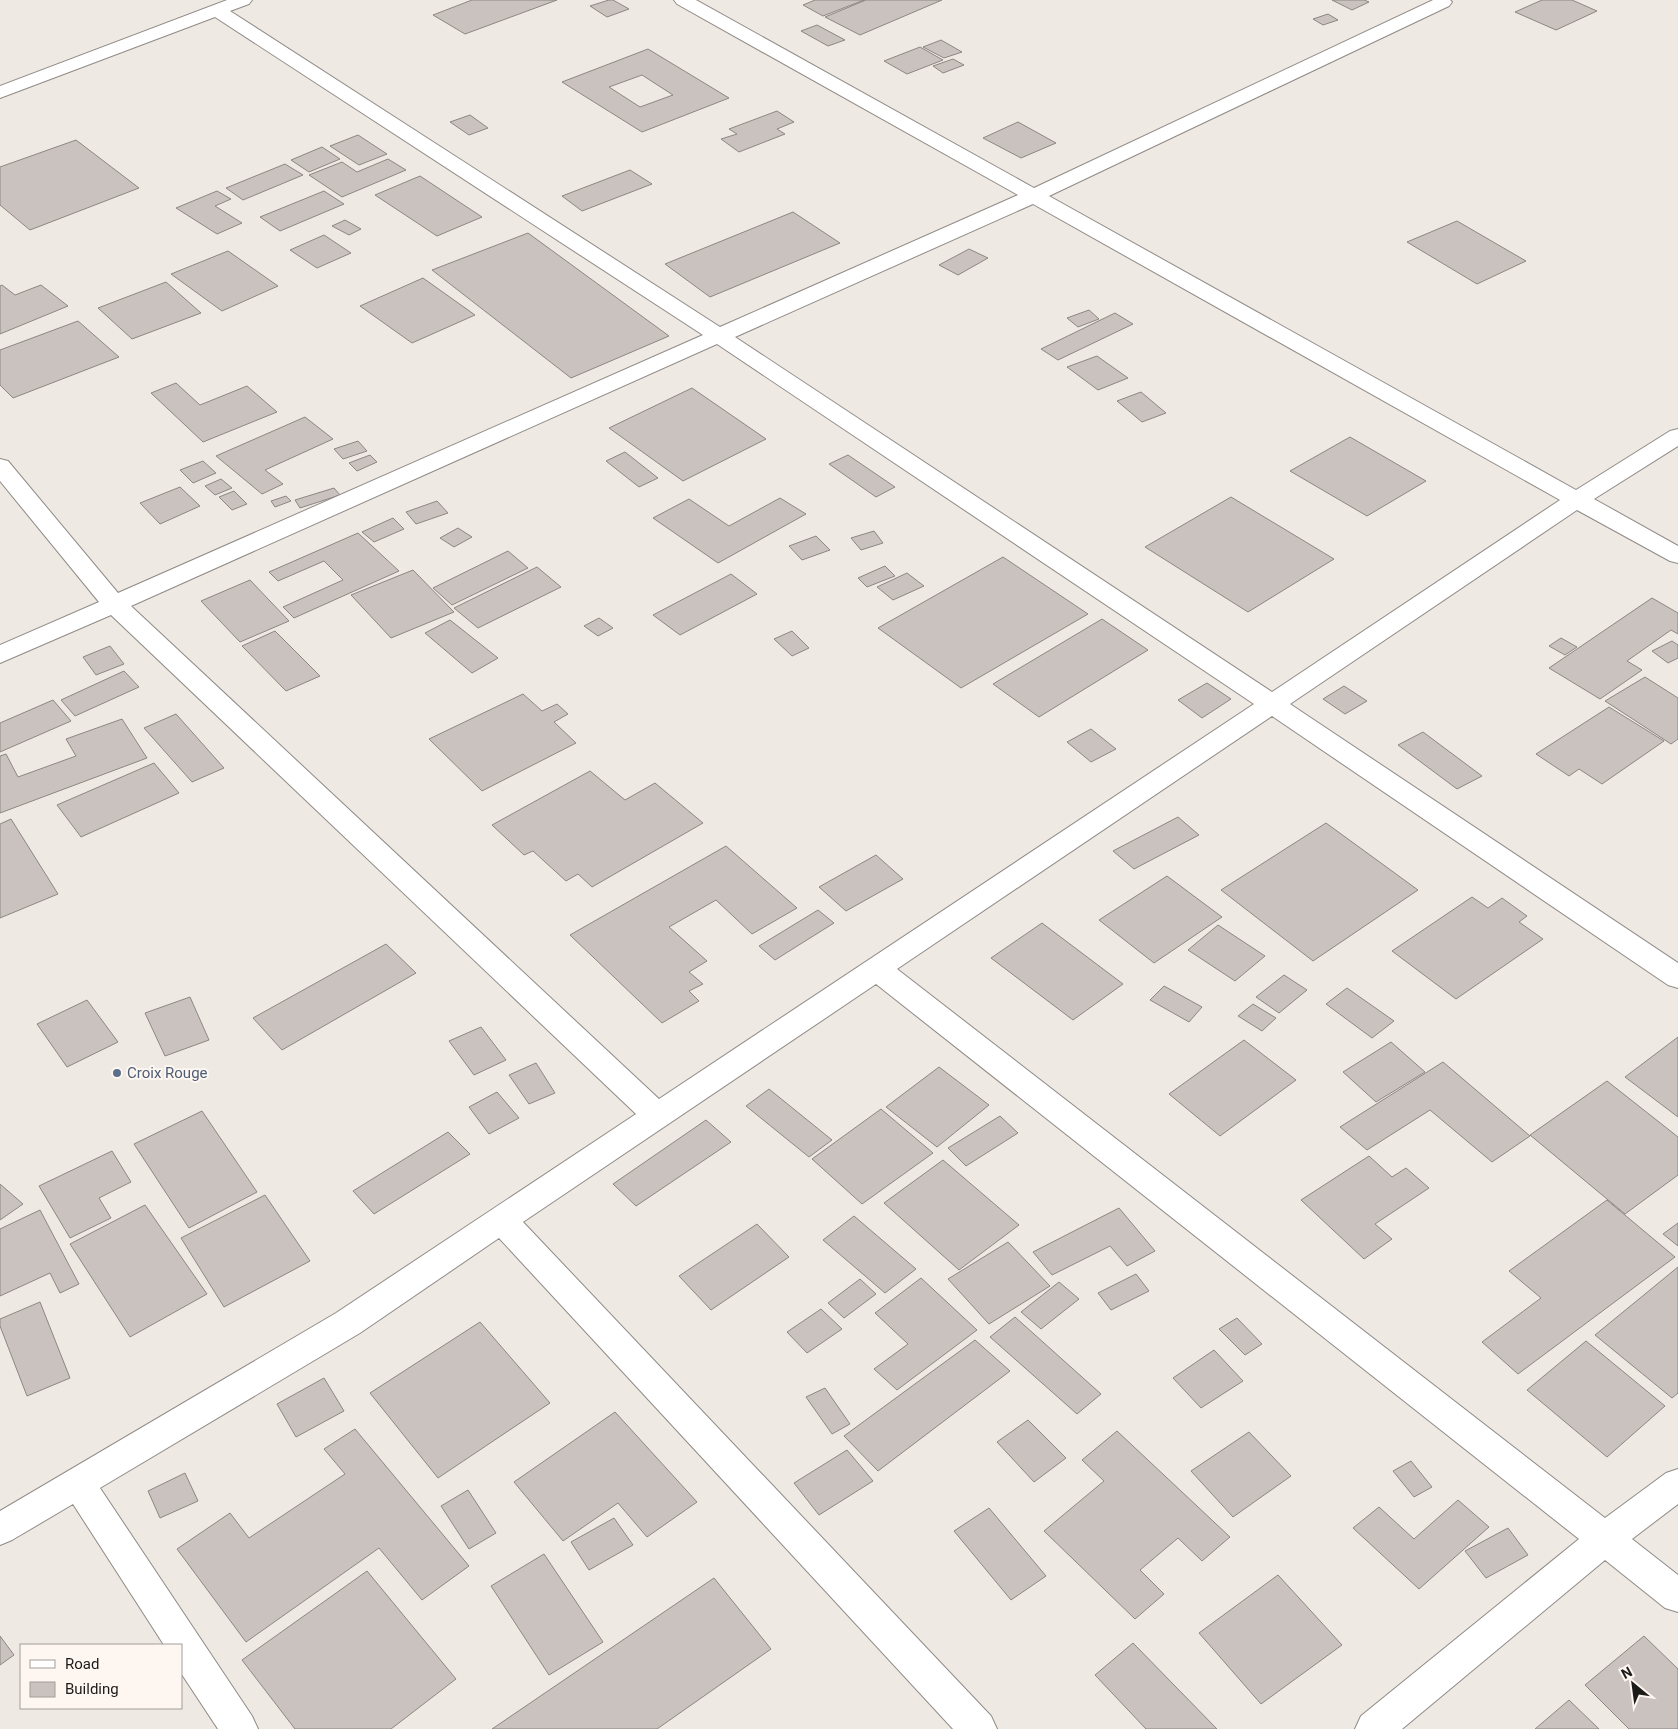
<svg xmlns="http://www.w3.org/2000/svg" width="1678" height="1729" font-family="Roboto,sans-serif">
<style>
.building{fill:#c9c2be;stroke:#8d8783;fill-rule:evenodd}
.lines{fill:none;stroke-linecap:round;stroke-linejoin:round}
.street-casing{stroke:#908a86;stroke-width:2}
.street{fill:#fff;fill-rule:evenodd}
.service-dot{fill:#5c6f8a;stroke:#fdf6f1;stroke-width:2}
.labels{text-anchor:middle;stroke-width:4;stroke-linejoin:round;paint-order:stroke}
.service-label{font-size:15px;fill:#4e5e75;stroke:#fdf6f1;text-anchor:start}
</style>
<rect width="100%" height="100%" fill="#efe9e4"/>
<path class="building" d="M 472,0 L 557,0 L 465,34 L 433,15 Z
M 609,0 L 613,0 L 629,9 L 607,17 L 590,6 Z
M 815,0 L 864,0 L 823,16 L 803,5 Z
M 866,0 L 942,0 L 860,35 L 825,17 Z
M 1332,0 L 1364,0 L 1369,2 L 1352,10 Z
M 1542,0 L 1572,0 L 1597,11 L 1556,30 L 1515,12 Z
M 1328,14 L 1338,20 L 1323,25 L 1313,19 Z
M 817,25 L 845,40 L 828,46 L 801,31 Z
M 941,40 L 962,52 L 944,58 L 923,47 Z
M 920,47 L 943,60 L 907,74 L 884,61 Z
M 648,49 L 729,98 L 642,132 L 562,82 ZM 642,75 L 673,95 L 640,107 L 609,87 Z
M 953,59 L 964,65 L 943,73 L 933,66 Z
M 777,111 L 794,122 L 777,129 L 785,134 L 739,152 L 721,139 L 737,134 L 729,129 Z
M 470,115 L 488,128 L 469,135 L 450,122 Z
M 1018,122 L 1056,143 L 1021,158 L 983,138 Z
M 358,135 L 387,154 L 359,165 L 330,146 Z
M 76,140 L 139,188 L 30,230 L 0,205 L 0,167 Z
M 322,147 L 340,159 L 309,172 L 291,160 Z
M 388,159 L 406,170 L 342,197 L 309,175 L 342,162 L 357,172 Z
M 285,164 L 303,175 L 243,200 L 226,188 Z
M 630,170 L 652,184 L 582,211 L 562,196 Z
M 420,176 L 482,217 L 437,236 L 375,195 Z
M 217,191 L 231,199 L 215,206 L 242,223 L 217,234 L 176,208 Z
M 324,191 L 344,204 L 280,231 L 260,217 Z
M 793,212 L 840,243 L 710,297 L 665,264 Z
M 345,220 L 361,229 L 349,235 L 332,226 Z
M 1457,221 L 1526,261 L 1477,284 L 1407,242 Z
M 528,233 L 669,336 L 571,378 L 432,270 Z
M 324,235 L 351,253 L 317,268 L 290,250 Z
M 969,249 L 988,258 L 958,275 L 939,265 Z
M 228,251 L 278,286 L 222,311 L 171,274 Z
M 423,278 L 475,315 L 412,343 L 360,306 Z
M 166,282 L 201,313 L 132,339 L 98,308 Z
M 2,285 L 15,295 L 41,285 L 68,306 L 0,334 L 0,286 Z
M 1089,310 L 1099,319 L 1078,327 L 1067,318 Z
M 1115,313 L 1133,324 L 1058,360 L 1041,349 Z
M 78,321 L 119,357 L 13,398 L 0,385 L 0,350 Z
M 1097,356 L 1128,378 L 1098,390 L 1067,367 Z
M 176,383 L 200,405 L 247,386 L 277,412 L 203,442 L 151,393 Z
M 692,388 L 766,439 L 683,481 L 609,428 Z
M 1141,392 L 1166,413 L 1142,422 L 1117,401 Z
M 305,417 L 333,439 L 265,470 L 283,484 L 262,494 L 216,456 Z
M 1350,437 L 1426,481 L 1367,516 L 1290,471 Z
M 358,441 L 367,451 L 343,459 L 334,449 Z
M 625,452 L 658,478 L 639,487 L 606,461 Z
M 370,455 L 377,462 L 357,471 L 349,463 Z
M 848,455 L 895,487 L 876,497 L 829,464 Z
M 203,461 L 216,473 L 193,483 L 180,470 Z
M 221,479 L 232,488 L 215,495 L 205,486 Z
M 180,487 L 200,506 L 160,524 L 140,503 Z
M 334,488 L 340,495 L 300,508 L 295,500 Z
M 234,491 L 247,504 L 232,510 L 219,497 Z
M 286,496 L 291,501 L 275,507 L 271,501 Z
M 1231,497 L 1334,559 L 1248,612 L 1145,547 Z
M 780,498 L 806,514 L 718,563 L 653,518 L 689,499 L 729,526 Z
M 437,501 L 448,513 L 416,524 L 406,512 Z
M 393,518 L 404,529 L 374,542 L 362,532 Z
M 458,528 L 472,537 L 454,547 L 440,538 Z
M 874,531 L 883,543 L 861,550 L 851,538 Z
M 358,533 L 399,571 L 294,618 L 283,607 L 343,580 L 324,561 L 278,581 L 269,572 Z
M 816,536 L 830,550 L 802,560 L 789,546 Z
M 508,551 L 528,568 L 452,605 L 433,588 Z
M 1003,557 L 1088,614 L 961,688 L 878,628 Z
M 885,566 L 895,576 L 867,587 L 858,578 Z
M 537,567 L 561,587 L 478,628 L 454,608 Z
M 413,570 L 454,612 L 391,638 L 351,595 Z
M 907,573 L 924,586 L 893,600 L 877,587 Z
M 731,574 L 757,594 L 680,635 L 653,615 Z
M 250,580 L 289,621 L 240,642 L 201,601 Z
M 1652,598 L 1678,613 L 1678,634 L 1671,630 L 1627,661 L 1642,670 L 1600,699 L 1549,668 Z
M 599,618 L 613,628 L 598,636 L 584,626 Z
M 1102,619 L 1148,650 L 1039,717 L 993,684 Z
M 450,620 L 498,658 L 472,673 L 425,633 Z
M 275,631 L 320,676 L 286,691 L 242,646 Z
M 792,631 L 809,648 L 792,656 L 774,639 Z
M 1561,638 L 1577,647 L 1565,655 L 1549,646 Z
M 1672,641 L 1678,645 L 1678,658 L 1668,663 L 1652,651 Z
M 110,646 L 124,664 L 96,675 L 83,657 Z
M 124,671 L 139,687 L 75,716 L 61,700 Z
M 1645,677 L 1678,698 L 1678,739 L 1671,744 L 1605,701 Z
M 1207,683 L 1231,699 L 1202,718 L 1178,700 Z
M 1344,686 L 1367,701 L 1345,714 L 1323,699 Z
M 523,694 L 542,711 L 557,704 L 568,714 L 554,722 L 576,743 L 482,791 L 429,739 Z
M 53,700 L 71,721 L 0,752 L 0,723 Z
M 1609,707 L 1664,741 L 1602,784 L 1579,769 L 1569,776 L 1536,754 Z
M 176,714 L 224,768 L 192,782 L 144,728 Z
M 122,719 L 147,758 L 0,813 L 0,756 L 6,754 L 18,777 L 76,756 L 66,739 Z
M 1091,729 L 1116,749 L 1091,762 L 1067,742 Z
M 1423,732 L 1482,776 L 1457,789 L 1398,745 Z
M 154,763 L 179,793 L 81,837 L 57,805 Z
M 590,771 L 625,800 L 655,783 L 703,823 L 592,887 L 578,874 L 566,881 L 533,851 L 524,855 L 492,825 Z
M 1178,817 L 1199,835 L 1134,869 L 1113,851 Z
M 11,819 L 58,894 L 0,918 L 0,824 Z
M 1326,823 L 1418,890 L 1313,961 L 1221,890 Z
M 726,846 L 797,908 L 752,934 L 716,900 L 669,927 L 707,961 L 689,972 L 703,984 L 689,991 L 699,1001 L 662,1023 L 570,935 Z
M 876,855 L 903,879 L 846,911 L 819,887 Z
M 1167,876 L 1222,917 L 1154,963 L 1099,920 Z
M 1472,897 L 1488,908 L 1502,898 L 1527,916 L 1519,922 L 1543,939 L 1456,999 L 1392,951 Z
M 818,910 L 834,923 L 775,960 L 759,946 Z
M 1042,923 L 1123,984 L 1073,1020 L 991,958 Z
M 1218,925 L 1265,956 L 1235,981 L 1188,950 Z
M 386,944 L 416,973 L 282,1050 L 253,1018 Z
M 1284,975 L 1307,990 L 1279,1013 L 1256,997 Z
M 1164,986 L 1202,1007 L 1189,1022 L 1150,1000 Z
M 1347,988 L 1394,1021 L 1372,1038 L 1326,1004 Z
M 190,997 L 209,1040 L 165,1056 L 145,1013 Z
M 87,1000 L 118,1042 L 67,1067 L 37,1024 Z
M 1253,1004 L 1276,1018 L 1262,1031 L 1238,1016 Z
M 481,1027 L 506,1060 L 474,1075 L 449,1041 Z
M 1678,1037 L 1678,1117 L 1625,1077 Z
M 1244,1040 L 1296,1080 L 1220,1136 L 1169,1094 Z
M 1391,1042 L 1425,1072 L 1376,1102 L 1343,1072 Z
M 1443,1062 L 1530,1136 L 1492,1162 L 1430,1110 L 1367,1150 L 1340,1127 Z
M 536,1063 L 555,1093 L 529,1104 L 509,1075 Z
M 939,1067 L 989,1105 L 937,1147 L 886,1107 Z
M 1607,1081 L 1678,1137 L 1678,1175 L 1625,1214 L 1530,1135 Z
M 769,1089 L 832,1140 L 809,1157 L 746,1106 Z
M 497,1092 L 519,1118 L 489,1134 L 469,1107 Z
M 881,1109 L 933,1153 L 862,1204 L 812,1159 Z
M 202,1111 L 257,1192 L 189,1228 L 134,1144 Z
M 1000,1116 L 1018,1133 L 966,1166 L 948,1148 Z
M 706,1120 L 731,1142 L 636,1206 L 613,1184 Z
M 448,1132 L 470,1154 L 374,1214 L 353,1191 Z
M 112,1151 L 131,1182 L 99,1198 L 111,1218 L 70,1238 L 39,1186 Z
M 1369,1156 L 1392,1177 L 1406,1168 L 1429,1188 L 1375,1224 L 1392,1239 L 1364,1259 L 1301,1200 Z
M 943,1160 L 1019,1225 L 959,1270 L 884,1203 Z
M 0,1184 L 23,1204 L 0,1220 Z
M 265,1195 L 310,1261 L 224,1307 L 181,1238 Z
M 1607,1200 L 1675,1257 L 1518,1374 L 1482,1342 L 1541,1298 L 1509,1271 Z
M 145,1205 L 207,1294 L 130,1337 L 70,1244 Z
M 1119,1208 L 1155,1251 L 1127,1266 L 1110,1246 L 1052,1275 L 1033,1252 Z
M 40,1210 L 79,1284 L 60,1293 L 50,1273 L 0,1296 L 0,1229 Z
M 854,1216 L 916,1269 L 885,1293 L 823,1240 Z
M 1678,1223 L 1678,1246 L 1663,1234 Z
M 757,1224 L 789,1257 L 711,1310 L 679,1276 Z
M 1008,1242 L 1050,1286 L 989,1324 L 948,1279 Z
M 1678,1267 L 1678,1393 L 1672,1398 L 1595,1335 Z
M 1136,1274 L 1149,1291 L 1111,1310 L 1098,1293 Z
M 921,1278 L 977,1330 L 897,1390 L 874,1369 L 908,1344 L 875,1313 Z
M 860,1279 L 876,1294 L 844,1318 L 828,1303 Z
M 1059,1282 L 1079,1299 L 1041,1329 L 1021,1312 Z
M 40,1302 L 70,1378 L 27,1396 L 0,1326 L 0,1319 Z
M 821,1309 L 842,1329 L 807,1353 L 787,1332 Z
M 1015,1317 L 1101,1394 L 1077,1414 L 990,1337 Z
M 1237,1318 L 1262,1344 L 1245,1355 L 1219,1329 Z
M 480,1322 L 550,1403 L 438,1478 L 370,1393 Z
M 975,1340 L 1010,1371 L 878,1471 L 844,1436 Z
M 1586,1341 L 1665,1406 L 1607,1457 L 1527,1390 Z
M 1214,1350 L 1243,1381 L 1201,1408 L 1173,1378 Z
M 324,1378 L 344,1411 L 296,1437 L 277,1404 Z
M 825,1388 L 850,1424 L 832,1434 L 806,1397 Z
M 615,1412 L 697,1502 L 647,1537 L 618,1503 L 563,1541 L 514,1482 Z
M 1028,1420 L 1066,1458 L 1034,1482 L 997,1442 Z
M 355,1429 L 469,1566 L 422,1600 L 379,1548 L 246,1642 L 177,1549 L 230,1513 L 249,1538 L 345,1474 L 324,1449 Z
M 1117,1431 L 1230,1537 L 1202,1561 L 1178,1538 L 1140,1570 L 1164,1594 L 1135,1619 L 1044,1531 L 1104,1481 L 1082,1460 Z
M 1249,1432 L 1291,1476 L 1233,1517 L 1191,1471 Z
M 847,1450 L 873,1481 L 819,1515 L 794,1483 Z
M 1411,1461 L 1432,1487 L 1414,1497 L 1393,1471 Z
M 185,1473 L 198,1501 L 160,1518 L 148,1491 Z
M 468,1490 L 496,1533 L 469,1549 L 441,1506 Z
M 1458,1500 L 1489,1527 L 1419,1589 L 1353,1528 L 1379,1507 L 1414,1539 Z
M 989,1508 L 1046,1576 L 1011,1600 L 954,1531 Z
M 614,1518 L 633,1545 L 589,1570 L 571,1542 Z
M 1508,1528 L 1528,1555 L 1486,1578 L 1465,1551 Z
M 544,1554 L 603,1642 L 549,1675 L 491,1586 Z
M 367,1571 L 456,1679 L 391,1729 L 295,1729 L 242,1660 Z
M 1278,1575 L 1342,1645 L 1261,1704 L 1199,1633 Z
M 714,1578 L 771,1649 L 657,1729 L 492,1729 Z
M 0,1636 L 14,1655 L 0,1665 Z
M 1644,1636 L 1678,1669 L 1678,1729 L 1629,1729 L 1585,1685 Z
M 1133,1643 L 1217,1729 L 1146,1729 L 1095,1675 Z
M 1569,1700 L 1599,1729 L 1535,1729 Z"/>
<g class="lines">
<defs>
<path id="street" d="M 227,0 L 252,0 L 249,4 L 230,11 L 720,327 L 1018,195 L 677,4 L 674,0 L 696,0 L 1034,188 L 1433,0 L 1450,0 L 1452,2 L 1449,6 L 1049,196 L 1576,490 L 1670,431 L 1678,429 L 1678,446 L 1594,499 L 1678,546 L 1678,563 L 1670,561 L 1577,510 L 1290,704 L 1678,963 L 1678,988 L 1668,985 L 1272,716 L 897,969 L 1605,1518 L 1666,1473 L 1678,1469 L 1678,1504 L 1632,1539 L 1678,1575 L 1678,1612 L 1665,1608 L 1605,1560 L 1402,1729 L 1355,1729 L 1361,1716 L 1579,1539 L 876,984 L 523,1222 L 991,1716 L 997,1729 L 953,1729 L 499,1238 L 360,1333 L 100,1488 L 252,1716 L 258,1729 L 218,1729 L 181,1673 L 181,1645 L 164,1645 L 73,1504 L 12,1540 L 0,1545 L 0,1511 L 336,1313 L 636,1114 L 111,615 L 0,663 L 0,645 L 99,602 L 0,481 L 0,459 L 8,461 L 118,593 L 703,335 L 215,17 L 0,98 L 0,86 ZM 1033,204 L 1560,500 L 1272,692 L 735,337 ZM 717,344 L 1254,704 L 659,1099 L 131,606 Z"/>
</defs>
<use href="#street" class="street-casing"/>
<use href="#street" class="street"/>
</g>
<circle class="service-dot" cx="117" cy="1073" r="5"/>
<g class="labels">
<g class="service-label">
<text x="127" y="1078">Croix Rouge</text>
</g>
</g>
<rect x="20" y="1644" width="162" height="65" fill="#fdf6f1" stroke="#a39e9b"/>
<rect x="30" y="1660" width="25" height="8" fill="#ffffff" stroke="#a39e9b"/>
<text x="65" y="1669" font-size="15" fill="#1d1b19">Road</text>
<rect x="30" y="1682" width="25" height="15" fill="#c9c2be" stroke="#a39e9b"/>
<text x="65" y="1694" font-size="15" fill="#1d1b19">Building</text>
<g transform="translate(1633 1684) rotate(331)" stroke="#fdf6f1" stroke-width="4" paint-order="stroke">
<path d="M0-4L9 19L0 12L-9 19Z" fill="#1d1b19"/>
<text y="-8" font-size="14" font-weight="bold" text-anchor="middle" fill="#1d1b19">N</text>
</g>
</svg>
